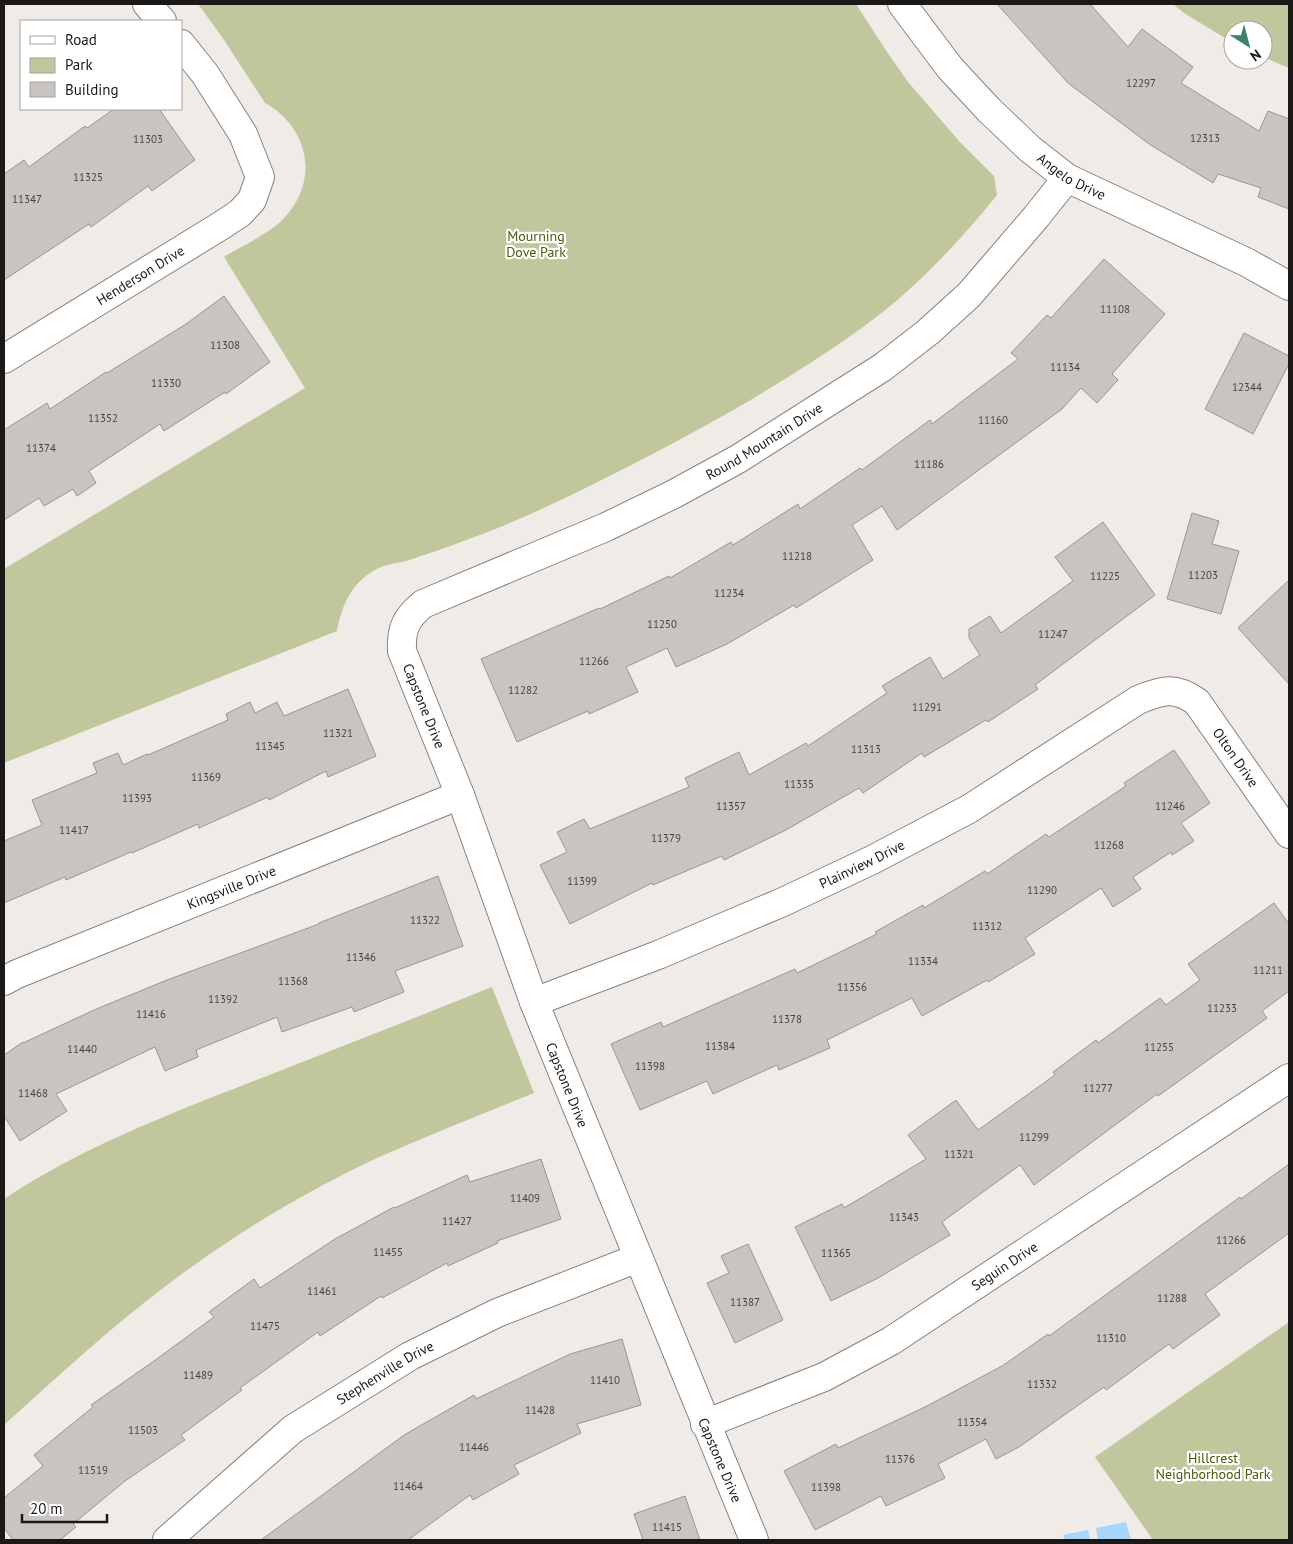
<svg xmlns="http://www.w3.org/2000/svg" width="1293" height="1544" font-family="'PT Sans',sans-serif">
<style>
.green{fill:#c0c79d}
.water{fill:#a7d6fa}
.building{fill:#cac4c0;stroke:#9b9592}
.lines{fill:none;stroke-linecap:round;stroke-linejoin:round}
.minor-casing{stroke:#87827f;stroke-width:30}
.minor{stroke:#fff;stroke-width:28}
.labels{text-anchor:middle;stroke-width:4.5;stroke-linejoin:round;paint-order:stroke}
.number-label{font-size:11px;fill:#474442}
.street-label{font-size:14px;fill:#1b1918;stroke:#fff}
.park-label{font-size:14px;fill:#515809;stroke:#fff}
</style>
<rect width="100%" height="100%" fill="#f1ebe8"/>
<path class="green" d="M 198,4 L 856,4 L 885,49 L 908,82 L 959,141 L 994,176 L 997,195 C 968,231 937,265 902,296 C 878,317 851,336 824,354 C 767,392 708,425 647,457 C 592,485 536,514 477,536 C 456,544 434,552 412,559 C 402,563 391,563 381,567 C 353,579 342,604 337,631 L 4,763 L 4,569 L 305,388 L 224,257 C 243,245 271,233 285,217 C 320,179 308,127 265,103 L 222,37 Z
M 1173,4 L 1289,4 L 1289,68 L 1263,57 L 1263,30 L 1233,30 L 1233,43 L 1184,13 Z
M 492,987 L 534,1093 C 482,1114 429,1135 377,1158 C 304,1192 232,1236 167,1285 C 110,1328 57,1377 4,1425 L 4,1199 C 79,1149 162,1117 246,1084 C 328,1052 410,1020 492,987 Z
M 1289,1322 L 1289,1540 L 1153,1540 L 1095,1457 Z"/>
<path class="water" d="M 1126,1522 L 1131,1540 L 1098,1540 L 1096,1528 Z
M 1088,1530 L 1090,1540 L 1065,1540 L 1063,1535 Z"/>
<path class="building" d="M 997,4 L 1090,4 L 1128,47 L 1142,29 L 1193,67 L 1181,83 L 1259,131 L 1268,111 L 1289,119 L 1289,209 L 1258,197 L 1261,188 L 1218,174 L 1213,183 L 1149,144 L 1068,83 Z
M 114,109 L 159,109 L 195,160 L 152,191 L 148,186 L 91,227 L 89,224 L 4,280 L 4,174 L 24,160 L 29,167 L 85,126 L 87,128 Z
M 1104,259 L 1165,314 L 1112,374 L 1118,380 L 1097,403 L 1081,388 L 1062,409 L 897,530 L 882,506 L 852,525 L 873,560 L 796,608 L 794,605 L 727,644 L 676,667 L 667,648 L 626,667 L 638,692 L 589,714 L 588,711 L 517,742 L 481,659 L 599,608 L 600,609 L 669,576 L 670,578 L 731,542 L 733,545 L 798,504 L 800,509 L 860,468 L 862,470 L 930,420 L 932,424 L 1018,359 L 1011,353 L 1047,315 L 1051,318 Z
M 224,296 L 270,362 L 226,394 L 225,392 L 164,431 L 160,424 L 89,471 L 96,483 L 77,496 L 73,489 L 44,506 L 39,498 L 4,520 L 4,430 L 47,403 L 50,409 L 106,372 L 107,373 L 186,324 Z
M 1244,333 L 1289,356 L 1289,364 L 1253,434 L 1205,409 Z
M 1192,513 L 1219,521 L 1212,544 L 1239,551 L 1221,614 L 1167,599 Z
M 1103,522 L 1155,595 L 1035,685 L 1038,689 L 988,722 L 986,720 L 924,757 L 922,753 L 863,793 L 859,788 L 786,830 L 724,860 L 722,856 L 653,885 L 652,883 L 570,924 L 540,865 L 567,852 L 557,832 L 584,819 L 590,829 L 689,787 L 685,778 L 739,752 L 749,775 L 806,743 L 808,746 L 887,693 L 882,686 L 930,657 L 943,679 L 980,655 L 969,638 L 969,629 L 990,616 L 1001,633 L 1073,581 L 1055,557 Z
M 1289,580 L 1289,684 L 1238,628 Z
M 348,689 L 376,756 L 328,777 L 326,771 L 269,800 L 268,797 L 199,828 L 198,824 L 132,853 L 131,852 L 66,880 L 65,877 L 4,903 L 4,841 L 42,825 L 32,800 L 97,773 L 93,763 L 118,753 L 123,765 L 147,754 L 148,755 L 228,720 L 226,714 L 250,702 L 255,713 L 277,702 L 284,716 Z
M 1174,750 L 1210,803 L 1181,823 L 1194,841 L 1172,855 L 1171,852 L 1133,877 L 1141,889 L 1113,907 L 1101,888 L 1025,938 L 1035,954 L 988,982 L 987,980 L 922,1016 L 912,998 L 827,1040 L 830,1048 L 779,1070 L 777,1065 L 713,1094 L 707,1081 L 640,1110 L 611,1044 L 661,1022 L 663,1027 L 795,969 L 797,973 L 877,934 L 875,932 L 923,905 L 924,908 L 985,871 L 987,874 L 1046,834 L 1049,837 L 1126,786 L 1124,783 Z
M 438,876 L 463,946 L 395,971 L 404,992 L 354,1012 L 352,1007 L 282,1032 L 277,1017 L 196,1050 L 198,1057 L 165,1071 L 155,1047 L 56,1094 L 67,1111 L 20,1141 L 4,1116 L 4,1055 L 23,1042 L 23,1043 L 94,1010 L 167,980 L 319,924 L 319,923 Z
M 1274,903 L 1289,924 L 1289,991 L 1262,1011 L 1267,1018 L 1158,1096 L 1157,1094 L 1034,1185 L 1020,1165 L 942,1222 L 950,1235 L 878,1278 L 831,1301 L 795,1227 L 842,1204 L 844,1208 L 926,1159 L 908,1135 L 956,1100 L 978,1130 L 1055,1075 L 1053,1072 L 1096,1040 L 1098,1043 L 1160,998 L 1166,1005 L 1200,980 L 1188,964 Z
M 541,1159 L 561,1219 L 497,1241 L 498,1243 L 448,1266 L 447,1263 L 382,1298 L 381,1296 L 320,1336 L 318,1332 L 240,1388 L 242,1390 L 181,1435 L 185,1440 L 125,1481 L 73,1524 L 76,1527 L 60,1540 L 13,1540 L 4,1528 L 4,1498 L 43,1466 L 34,1455 L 93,1407 L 91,1405 L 154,1361 L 214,1317 L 209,1312 L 254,1279 L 260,1288 L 335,1239 L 394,1207 L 395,1208 L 467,1175 L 470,1182 Z
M 1289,1164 L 1289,1233 L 1205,1294 L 1220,1315 L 1173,1349 L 1169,1344 L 1106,1390 L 1104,1387 L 1019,1447 L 996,1459 L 986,1439 L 938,1464 L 945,1478 L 886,1506 L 881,1496 L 815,1530 L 784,1471 L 836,1444 L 838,1448 L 927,1406 L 1002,1366 L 1048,1334 L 1049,1336 L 1240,1197 L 1241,1199 Z
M 748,1244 L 783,1320 L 735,1343 L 707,1283 L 729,1273 L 721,1256 Z
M 622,1339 L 641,1405 L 577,1424 L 581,1433 L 514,1465 L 519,1474 L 473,1500 L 470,1495 L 408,1540 L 261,1540 L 404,1435 L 474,1395 L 476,1399 L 570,1354 Z
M 685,1496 L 700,1540 L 643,1540 L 634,1514 Z"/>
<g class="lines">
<defs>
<g id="minor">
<path d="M 147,4 L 162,21"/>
<path id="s1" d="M 902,4 L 950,68 L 989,110 L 1030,149 L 1067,178 L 1246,262 L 1289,286"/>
<path id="s2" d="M 4,359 L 222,225 L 240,213 L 252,200 L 260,177 L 243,134 L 205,74 L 181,44"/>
<path id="s3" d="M 4,981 L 17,974 L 460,795"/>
<path id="s4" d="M 534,1002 L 658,955 L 783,902 L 872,860 L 969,809 L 1138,700 C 1162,690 1175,686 1197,702 L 1289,834"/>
<path id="s5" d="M 705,1424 L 824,1377 L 891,1341 L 1289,1078"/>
<path id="s6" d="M 167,1540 L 293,1429 L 410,1356 L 497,1313 L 638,1258"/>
<path id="s7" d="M 754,1540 L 534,1002 L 460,795 L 402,651 C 401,628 406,618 423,604 L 606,527 L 674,494 L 738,459 L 883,367 L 928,332 L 969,295 L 1036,217 L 1067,178"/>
</g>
</defs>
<use href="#minor" class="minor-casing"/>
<use href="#minor" class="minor"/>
</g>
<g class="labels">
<g class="number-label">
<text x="1141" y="87">12297</text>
<text x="1205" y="142">12313</text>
<text x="148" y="143">11303</text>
<text x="88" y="181">11325</text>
<text x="27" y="203">11347</text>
<text x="1115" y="313">11108</text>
<text x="225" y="349">11308</text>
<text x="1065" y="371">11134</text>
<text x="166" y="387">11330</text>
<text x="1247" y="391">12344</text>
<text x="103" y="422">11352</text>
<text x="993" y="424">11160</text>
<text x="41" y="452">11374</text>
<text x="929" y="468">11186</text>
<text x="797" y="560">11218</text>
<text x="1203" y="579">11203</text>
<text x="1105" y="580">11225</text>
<text x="729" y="597">11234</text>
<text x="662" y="628">11250</text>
<text x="1053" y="638">11247</text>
<text x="594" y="665">11266</text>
<text x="523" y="694">11282</text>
<text x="927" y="711">11291</text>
<text x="338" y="737">11321</text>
<text x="270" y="750">11345</text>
<text x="866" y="753">11313</text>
<text x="206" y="781">11369</text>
<text x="799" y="788">11335</text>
<text x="137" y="802">11393</text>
<text x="731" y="810">11357</text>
<text x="1170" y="810">11246</text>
<text x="74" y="834">11417</text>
<text x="666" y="842">11379</text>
<text x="1109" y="849">11268</text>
<text x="582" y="885">11399</text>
<text x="1042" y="894">11290</text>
<text x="425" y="924">11322</text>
<text x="987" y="930">11312</text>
<text x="361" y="961">11346</text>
<text x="923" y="965">11334</text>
<text x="1268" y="974">11211</text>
<text x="293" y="985">11368</text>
<text x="852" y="991">11356</text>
<text x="223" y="1003">11392</text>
<text x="1222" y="1012">11233</text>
<text x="151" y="1018">11416</text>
<text x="787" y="1023">11378</text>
<text x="720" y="1050">11384</text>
<text x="1159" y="1051">11255</text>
<text x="82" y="1053">11440</text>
<text x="650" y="1070">11398</text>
<text x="1098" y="1092">11277</text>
<text x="33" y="1097">11468</text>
<text x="1034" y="1141">11299</text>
<text x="959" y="1158">11321</text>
<text x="525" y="1202">11409</text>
<text x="904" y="1221">11343</text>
<text x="457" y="1225">11427</text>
<text x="1231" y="1244">11266</text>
<text x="388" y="1256">11455</text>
<text x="836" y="1257">11365</text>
<text x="322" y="1295">11461</text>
<text x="1172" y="1302">11288</text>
<text x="745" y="1306">11387</text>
<text x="265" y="1330">11475</text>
<text x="1111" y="1342">11310</text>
<text x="198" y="1379">11489</text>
<text x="605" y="1384">11410</text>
<text x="1042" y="1388">11332</text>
<text x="540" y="1414">11428</text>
<text x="972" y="1426">11354</text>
<text x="143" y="1434">11503</text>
<text x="474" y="1451">11446</text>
<text x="900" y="1463">11376</text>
<text x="93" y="1474">11519</text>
<text x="408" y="1490">11464</text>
<text x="826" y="1491">11398</text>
<text x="667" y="1531">11415</text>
</g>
<g class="street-label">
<text dy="5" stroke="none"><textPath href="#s1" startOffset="244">Angelo Drive</textPath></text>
<text dy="5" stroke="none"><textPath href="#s2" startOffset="160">Henderson Drive</textPath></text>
<text dy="5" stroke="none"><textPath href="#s7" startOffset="1389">Round Mountain Drive</textPath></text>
<text transform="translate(424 706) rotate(68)" y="5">Capstone Drive</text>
<text dy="5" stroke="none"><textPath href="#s4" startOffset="808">Olton Drive</textPath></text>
<text dy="5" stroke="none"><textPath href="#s4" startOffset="356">Plainview Drive</textPath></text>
<text dy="5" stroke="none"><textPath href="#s3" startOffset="246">Kingsville Drive</textPath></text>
<text transform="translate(567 1085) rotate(68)" y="5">Capstone Drive</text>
<text dy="5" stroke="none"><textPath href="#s5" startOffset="340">Seguin Drive</textPath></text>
<text dy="5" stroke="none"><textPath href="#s6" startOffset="276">Stephenville Drive</textPath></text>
<text transform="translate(720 1460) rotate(67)" y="5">Capstone Drive</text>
</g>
<g class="park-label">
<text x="536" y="241">Mourning<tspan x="536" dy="16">Dove Park</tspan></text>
<text x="1213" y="1463">Hillcrest<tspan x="1213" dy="16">Neighborhood Park</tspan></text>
</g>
</g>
<rect width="1293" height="1544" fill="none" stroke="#1b1918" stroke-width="10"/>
<rect x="20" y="20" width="162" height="90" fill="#ffffff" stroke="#a4a3a3"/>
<rect x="30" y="36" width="25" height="8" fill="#ffffff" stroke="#a4a3a3"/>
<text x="65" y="45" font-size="15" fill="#1b1918">Road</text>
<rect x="30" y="58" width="25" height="15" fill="#c0c79d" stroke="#a4a3a3"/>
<text x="65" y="70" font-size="15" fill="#1b1918">Park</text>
<rect x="30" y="82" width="25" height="15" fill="#cac4c0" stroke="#a4a3a3"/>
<text x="65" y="95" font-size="15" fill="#1b1918">Building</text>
<g transform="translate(1248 45) rotate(144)"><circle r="24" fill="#ffffff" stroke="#a4a3a3"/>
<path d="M0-4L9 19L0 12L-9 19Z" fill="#3f806f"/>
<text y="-8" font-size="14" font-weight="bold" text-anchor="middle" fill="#1b1918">N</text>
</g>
<path d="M22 1514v8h85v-8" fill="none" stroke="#1b1918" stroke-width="2.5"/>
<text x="30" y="1514" font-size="15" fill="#1b1918" stroke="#ffffff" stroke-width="4" paint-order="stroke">20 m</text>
</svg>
